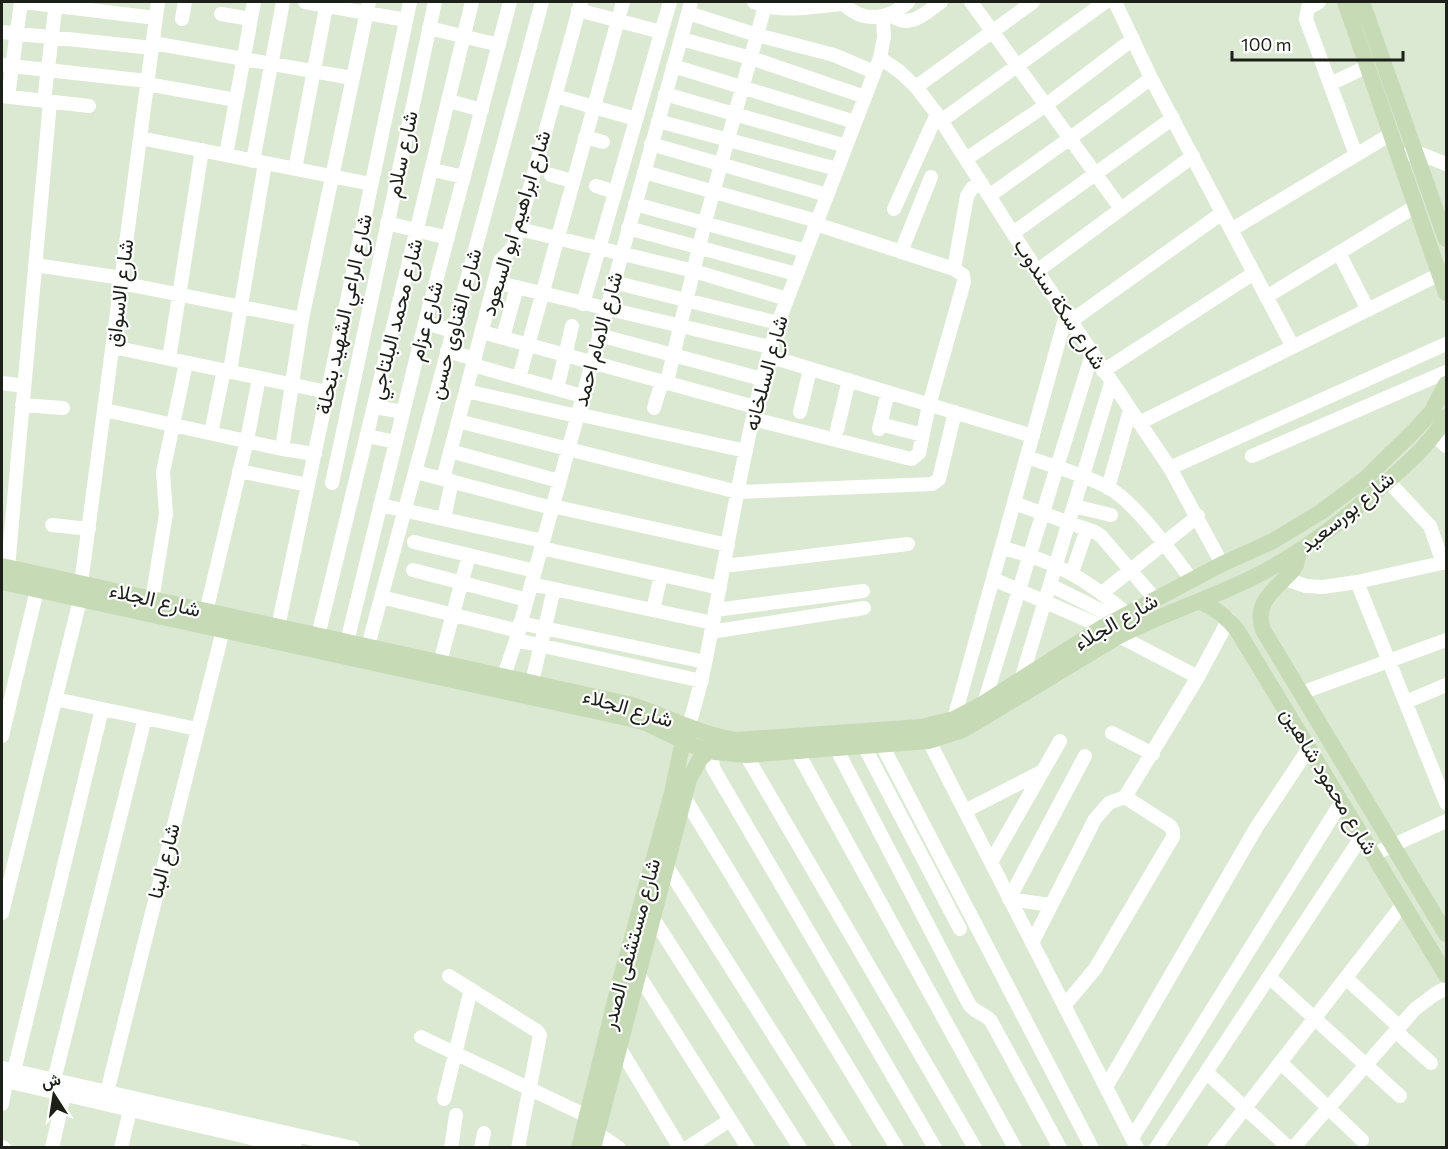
<svg xmlns="http://www.w3.org/2000/svg" width="1448" height="1149" font-family="Commissioner,Vazirmatn,sans-serif">
<style>
.lines{fill:none;stroke-linecap:round;stroke-linejoin:round}
.minor{stroke:#fff;stroke-width:14}
.major{stroke:#c6dab5;stroke-width:16}
.labels{text-anchor:middle;stroke-width:4.5;stroke-linejoin:round;paint-order:stroke}
.street-label{font-size:21px;fill:#1c2018;stroke:#fff}
</style>
<rect width="100%" height="100%" fill="#dbe8d2"/>
<g class="lines">
<path class="minor" d="M 23,2 L 156,18
M 305,2 L 406,20
M 754,2 C 782,14 814,6 843,4
M 842,2 C 861,23 888,21 908,2
M 971,2 L 1121,209
M 1115,2 L 1151,78 L 1293,347
M 1319,2 L 1308,8 L 1306,19 L 1356,155
M 578,10 L 661,32
M 688,13 L 757,35 L 834,55 L 874,72
M 221,14 L 251,19
M 891,15 C 910,30 925,13 941,2
M 182,19 L 185,2
M 429,28 L 499,45
M 2,32 L 152,48
M 681,39 L 751,58 L 865,97
M 153,43 L 352,78
M 880,58 L 899,71 L 916,87 L 937,114 L 1037,271 L 1170,468 L 1222,564
M 2,65 L 147,81
M 673,66 L 855,122
M 147,84 L 236,100
M 1330,84 L 1368,66
M 916,87 L 1033,2
M 665,94 L 846,146
M 2,96 L 89,106
M 555,96 L 636,119
M 8,97 L 21,2
M 44,101 L 56,2
M 449,101 L 482,110
M 658,121 L 837,169
M 941,121 L 1105,2
M 585,137 L 603,142
M 140,138 L 371,184
M 651,144 L 827,195
M 226,155 L 254,2
M 1399,157 L 1416,152 L 1446,164
M 966,159 L 1046,105 L 1133,39
M 253,161 L 283,2
M 295,169 L 327,2
M 433,170 L 464,177
M 644,172 L 817,221
M 551,175 L 572,181
M 596,186 L 615,192
M 989,196 C 1044,157 1098,119 1151,78
M 635,204 L 806,251
M 894,209 L 937,114
M 387,223 L 448,238
M 628,228 L 796,274
M 519,229 L 694,271 L 787,299
M 1231,230 L 1391,134
M 1013,233 L 1173,118
M 901,252 L 931,177
M 1339,253 L 1368,310
M 35,265 L 122,278
M 954,269 L 967,196 L 972,188 L 982,184
M 1037,271 L 1193,156
M 495,282 L 770,347
M 613,282 L 778,323
M 121,283 L 302,319
M 1266,297 L 1416,206
M 583,304 L 670,2
M 1071,321 L 1222,213
M 425,323 L 453,331
M 482,332 L 755,407
M 599,335 L 762,379
M 503,337 L 517,287
M 113,347 L 327,392
M 447,351 L 475,359
M 768,356 L 1033,436
M 169,359 L 202,150
M 473,365 L 582,396
M 230,371 L 265,163
M 1103,371 L 1254,273
M 519,378 L 623,2
M 667,382 L 705,222 L 765,6
M 2,383 L 24,386
M 557,389 L 572,326
M 466,391 L 577,416
M 22,405 L 63,408
M 375,407 L 403,412
M 654,408 L 662,381
M 105,410 L 282,449 L 315,454
M 800,412 L 810,369
M 577,414 L 746,451
M 753,419 L 907,458 L 912,459 L 919,453 L 929,405 L 964,282 L 963,275 L 954,269 L 816,224
M 458,421 L 738,492 L 932,484 L 939,479 L 955,412
M 1139,423 L 1440,274
M 880,424 L 923,435
M 879,429 L 888,392
M 837,430 L 849,380
M 211,433 L 224,370
M 367,436 L 396,442
M 1436,436 L 1446,446
M 282,449 L 302,319 L 369,2
M 450,451 L 559,481
M 1252,456 L 1446,372
M 1027,457 C 1054,467 1084,474 1109,488 C 1136,503 1172,554 1192,580
M 1170,468 L 1446,344
M 239,471 L 308,485
M 416,472 L 552,508
M 443,479 L 500,261 L 512,248 L 515,242 L 581,2
M 1388,481 L 1430,526 L 1443,563
M 332,483 L 435,2
M 1108,488 L 1130,410
M 1014,503 L 1095,532 L 1101,536 L 1155,599
M 380,505 L 543,541
M 552,506 L 728,545
M 1074,506 L 1111,515
M 444,518 L 452,481
M 52,525 L 89,529
M 414,542 L 535,571
M 541,548 L 720,588
M 1002,548 C 1055,561 1086,578 1127,614
M 724,566 L 908,544
M 8,567 L 50,102
M 413,570 L 527,600
M 1072,573 L 1087,529
M 993,579 L 1103,627
M 1285,579 L 1306,586 L 1323,587 L 1357,582 L 1446,562
M 1357,582 L 1446,803
M 81,584 L 158,2
M 531,584 L 713,623
M 1050,585 L 1118,619
M 1102,593 L 1198,516
M 381,597 L 519,631
M 152,600 L 166,514 L 163,472 L 186,363
M 653,610 L 661,575
M 715,610 L 863,591
M 206,612 L 247,440 L 259,378
M 520,623 L 705,662
M 278,627 L 410,2
M 711,632 L 864,608
M 318,636 L 472,2
M 1119,636 L 1198,677
M 516,640 L 702,681
M 347,642 L 425,323 L 510,2
M 368,646 L 542,2
M 440,662 L 469,555
M 504,676 L 516,640 L 691,2
M 1021,680 L 1111,383
M 532,682 L 554,589
M 1301,693 L 1446,640
M 55,699 L 197,729
M 1406,702 L 1446,685
M 984,703 L 1092,354
M 954,719 L 1066,315
M 1112,733 L 1153,754
M 2,736 L 37,590
M 685,736 C 702,689 710,639 719,590 C 736,500 751,410 778,323 L 880,58 L 884,37 L 883,17
M 929,741 L 1137,1148
M 882,745 L 1092,1148
M 864,746 L 960,929
M 836,748 L 969,1004 C 975,1013 985,1014 991,1021 L 1060,1148
M 797,751 L 1015,1148
M 715,752 L 712,757 L 713,768 L 935,1148
M 746,755 L 975,1148
M 684,797 L 897,1148
M 965,811 L 1043,771
M 1374,854 L 1446,821
M 991,862 L 1060,741
M 666,865 L 845,1148
M 1050,905 L 1009,899 L 1085,756
M 2,913 L 80,600
M 646,916 L 653,918 L 800,1148
M 1032,943 L 1095,819 L 1109,803 L 1125,797 L 1198,677 L 1229,619
M 638,974 L 748,1148
M 449,976 L 537,1031 L 540,1035 L 518,1148
M 1269,977 L 1400,1096
M 1346,978 L 1395,1023 L 1401,1036 L 1431,1063
M 1064,1006 L 1095,969 L 1173,837 L 1173,831 L 1170,826 L 1125,797
M 421,1037 L 587,1116
M 619,1047 L 680,1148
M 1280,1062 L 1362,1140
M 2,1068 L 353,1148
M 14,1071 L 102,709
M 1206,1072 L 1289,1148
M 2,1080 L 295,1148
M 54,1080 L 145,718
M 1106,1087 L 1256,828 L 1309,748
M 107,1092 L 223,630
M 444,1099 L 471,989
M 2,1104 L 6,1081
M 597,1133 L 619,1148
M 1132,1138 L 1342,801
M 2,1147 L 4,1148
M 52,1148 L 64,1095
M 121,1148 L 130,1110
M 451,1148 L 456,1115
M 481,1148 L 484,1133
M 687,1148 L 730,1120
M 1156,1148 L 1362,836
M 1214,1148 L 1403,904
M 1293,1148 L 1415,1009 L 1435,994 L 1446,988"/>
<path class="major" d="M 1345,2 L 1446,293
M 1362,2 L 1446,239
M 1299,552 L 1296,565 L 1293,570 C 1276,589 1253,602 1263,630 L 1446,934
M 2,566 L 628,704 C 664,715 698,734 736,740 L 921,727 L 954,719 L 984,703 L 1103,627 L 1222,564 L 1273,541 L 1321,512 L 1365,479 L 1415,430 L 1432,411 L 1446,384
M 2,582 L 627,718 L 646,723 L 694,746 L 715,752 L 746,755 L 929,741 L 963,730 L 1119,636 C 1163,613 1210,599 1254,577 C 1304,552 1346,518 1388,481 C 1410,461 1432,442 1446,417
M 1199,601 C 1215,608 1226,616 1237,630 L 1446,975
M 579,1148 L 619,985 L 672,793 L 683,741
M 593,1148 L 689,779 L 700,759 L 709,751"/>
</g>
<g class="labels">
<g class="street-label">
<text transform="translate(402 154) rotate(-78)" y="7">شارع سلام</text>
<text transform="translate(516 223) rotate(-73)" y="7">شارع ابراهيم ابو السعود</text>
<text transform="translate(120 293) rotate(-83)" y="7">شارع الاسواق</text>
<text transform="translate(1060 304) rotate(57)" y="7">شارع سكة سندوب</text>
<text transform="translate(344 314) rotate(-78)" y="7">شارع الراعي الشهيد بنحلة</text>
<text transform="translate(396 319) rotate(-76)" y="7">شارع محمد البلتاجي</text>
<text transform="translate(426 321) rotate(-75)" y="7">شارع عزام</text>
<text transform="translate(455 324) rotate(-75)" y="7">شارع القناوى حسن</text>
<text transform="translate(598 339) rotate(-75)" y="7">شارع الامام احمد</text>
<text transform="translate(766 373) rotate(-75)" y="7">شارع السلخانه</text>
<text transform="translate(1347 512) rotate(-39)" y="7">شارع بورسعيد</text>
<text transform="translate(155 600) rotate(13)" y="7">شارع الجلاء</text>
<text transform="translate(1116 622) rotate(-30)" y="7">شارع الجلاء</text>
<text transform="translate(628 708) rotate(16)" y="7">شارع الجلاء</text>
<text transform="translate(1329 781) rotate(59)" y="7">شارع محمود شاهين</text>
<text transform="translate(164 861) rotate(-76)" y="7">شارع البنا</text>
<text transform="translate(631 944) rotate(-75)" y="7">شارع مستشفى الصدر</text>
</g>
</g>
<rect width="1448" height="1149" fill="none" stroke="#1c2018" stroke-width="6"/>
<g transform="translate(54 1095) rotate(348)" stroke="#ffffff" stroke-width="4.5" paint-order="stroke">
<path d="M0-4.5L10 22L0 15L-10 22Z" fill="#1c2018"/>
<text y="-9" font-size="16" font-weight="bold" text-anchor="middle" fill="#1c2018">ش</text>
</g>
<path d="M1232 51v9h171v-9" fill="none" stroke="#1c2018" stroke-width="3"/>
<text x="1241" y="51" font-size="18" fill="#1c2018" stroke="#ffffff" stroke-width="4.5" paint-order="stroke">100 m</text>
</svg>
